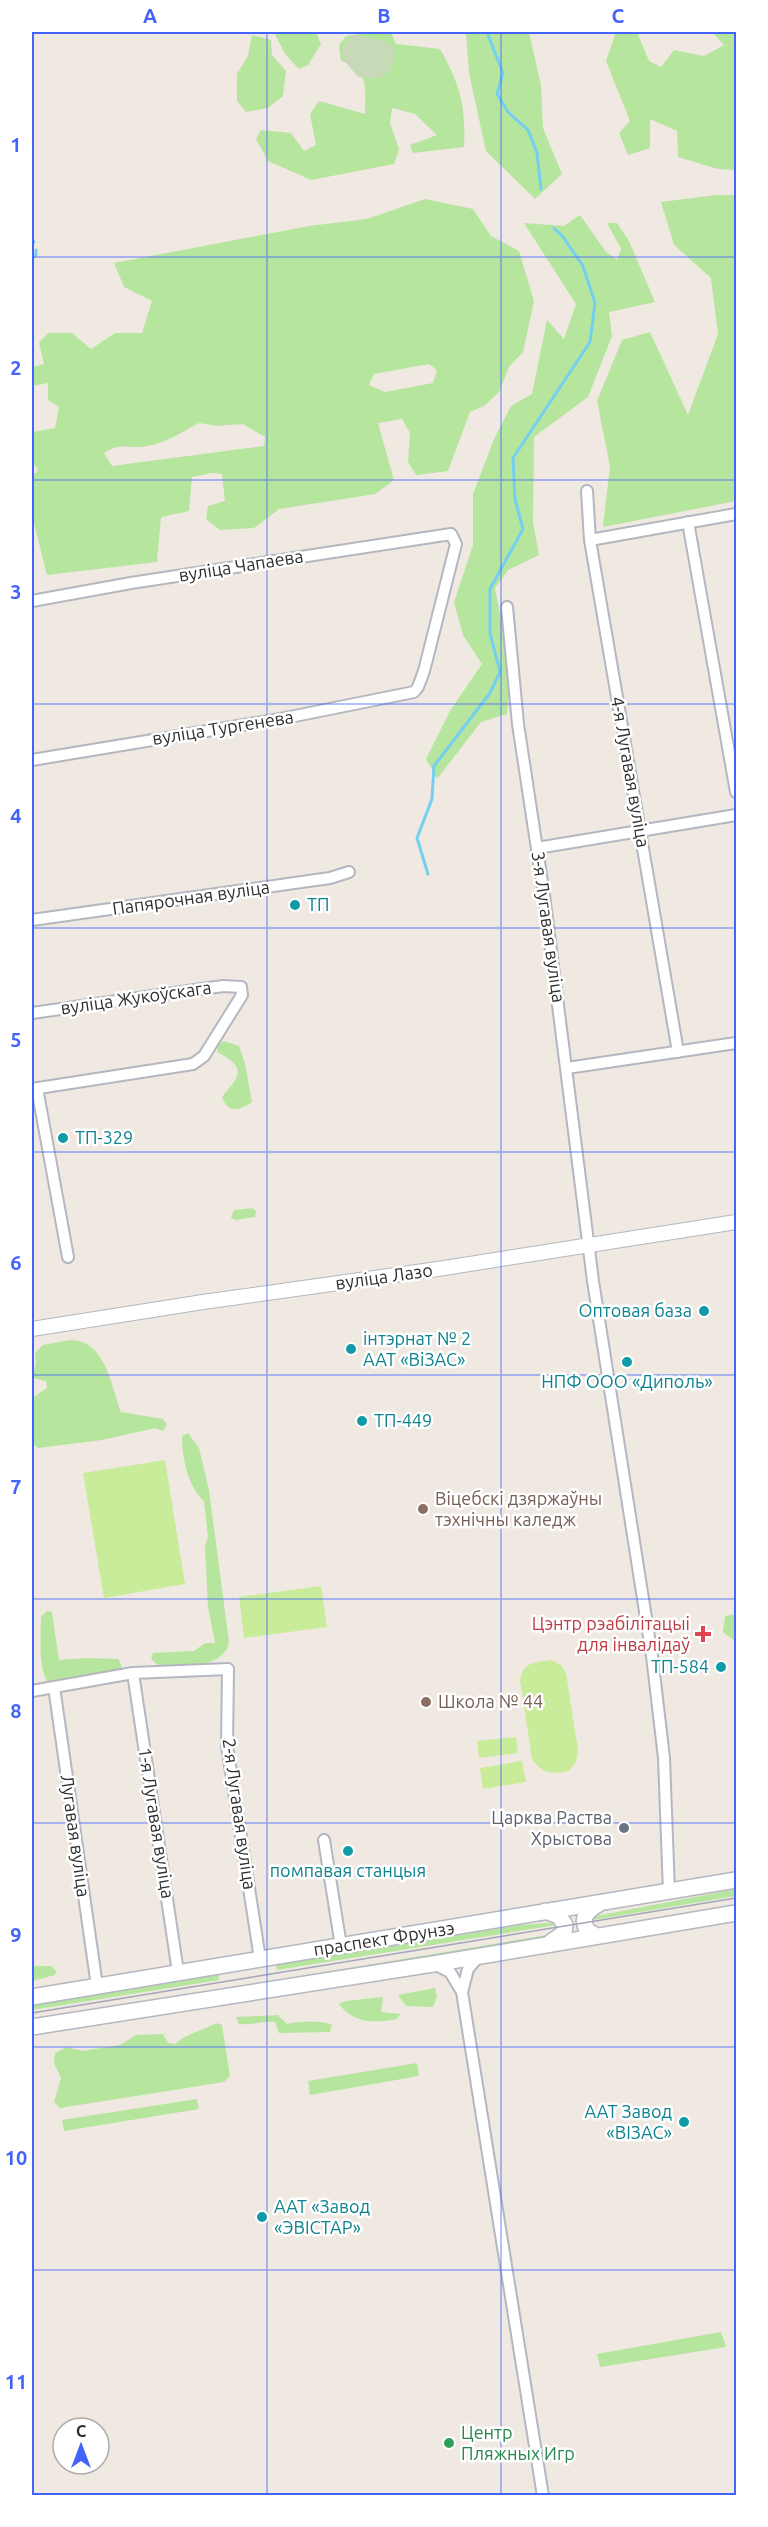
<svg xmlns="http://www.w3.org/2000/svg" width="768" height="2527" font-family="Ubuntu,sans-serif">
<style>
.green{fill:#b6e59e;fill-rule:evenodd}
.cemetery{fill:#c8d9b8}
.pitch{fill:#c9ec9a}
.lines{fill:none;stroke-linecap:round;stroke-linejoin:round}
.stream{stroke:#75cff0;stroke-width:3}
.minor-casing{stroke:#b4b7c1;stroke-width:14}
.tertiary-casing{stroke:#b4b7c1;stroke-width:16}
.secondary-casing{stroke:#b4b7c1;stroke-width:18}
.minor{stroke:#fff;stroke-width:10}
.tertiary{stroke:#fff;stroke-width:14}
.secondary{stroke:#fff;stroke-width:15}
.tram{stroke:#a3a6b8;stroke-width:1.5}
.grid{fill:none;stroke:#4264fb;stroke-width:1.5;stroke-opacity:0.55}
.culture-dot{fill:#0f9aa8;stroke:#fff;stroke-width:2}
.education-dot{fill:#8d6e63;stroke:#fff;stroke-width:2}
.health-dot{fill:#e0444e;stroke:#fff;stroke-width:2}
.worship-dot{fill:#6b7280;stroke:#fff;stroke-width:2}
.leisure-dot{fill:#2e9e5b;stroke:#fff;stroke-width:2}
.labels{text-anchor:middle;stroke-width:5;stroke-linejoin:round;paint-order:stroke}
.street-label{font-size:18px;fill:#2e2e2e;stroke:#fff}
.culture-label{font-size:18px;fill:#0d838f;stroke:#fff;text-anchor:start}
.education-label{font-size:18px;fill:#785e54;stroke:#fff;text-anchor:start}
.health-label{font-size:18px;fill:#be3a42;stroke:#fff;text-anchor:end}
.worship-label{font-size:18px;fill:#5b616d;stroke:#fff;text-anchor:end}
.leisure-label{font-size:18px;fill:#27864d;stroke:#fff;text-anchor:start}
.neatline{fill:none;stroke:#4264fb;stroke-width:2}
.grid-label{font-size:20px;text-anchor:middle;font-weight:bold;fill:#4264fb}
</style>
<rect width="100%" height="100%" fill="#efe9e1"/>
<path class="green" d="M 274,32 L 316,32 L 321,44 L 308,65 L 299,69 L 285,54 Z
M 372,32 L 391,32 L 396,44 L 440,49 C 460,85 466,105 464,147 L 413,153 L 410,145 L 437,135 L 415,114 L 392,108 L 390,123 L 399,149 L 394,164 L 311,180 L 268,161 L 256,139 L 261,130 L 291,133 L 304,151 L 316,145 L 310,114 L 319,101 L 365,114 C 365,90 370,67 341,61 L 339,45 L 346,36 Z
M 466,32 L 529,32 L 541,86 L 543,128 L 562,174 L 535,199 L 486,151 L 469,73 Z
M 613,32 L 637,32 L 649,61 L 661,67 L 674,50 L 704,56 L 724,45 L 712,32 L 735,32 L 736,170 L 718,169 L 678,157 L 677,131 L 650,119 L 650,148 L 628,155 L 619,133 L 630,121 L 606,61 L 615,35 Z
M 252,35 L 271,40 L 272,55 L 286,71 L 283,96 L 268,108 L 246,112 L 237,101 L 237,74 L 248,56 Z
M 717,195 L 736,195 L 736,501 L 603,527 L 610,466 L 597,401 L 622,340 L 650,332 L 688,415 L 718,334 L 711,278 L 674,245 L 661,202 Z
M 425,199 L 473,209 L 491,236 L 519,251 L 534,301 L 523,352 L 509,367 L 499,392 L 484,406 L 470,412 L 448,471 L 416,475 L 408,462 L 410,433 L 402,419 L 378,423 L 394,480 L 375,494 L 279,509 L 254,528 L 220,530 L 206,519 L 208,506 L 225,501 L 222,474 L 212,473 L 192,477 L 189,511 L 161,517 L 157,562 L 47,575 L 34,523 L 32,523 L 32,477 L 38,470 L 32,462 L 32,432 L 55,428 L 59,407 L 48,400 L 48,383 L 32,386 L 32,367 L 44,364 L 39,343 L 48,333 L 72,333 L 91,349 L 115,333 L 142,333 L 152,301 L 124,287 L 114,263 L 309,226 L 367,219 ZM 429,364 L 437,370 L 433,383 L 385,392 L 369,385 L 374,374 ZM 199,423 L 217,426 L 243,424 L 265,437 L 264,446 L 112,466 L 104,453 C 120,443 124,448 141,447 C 162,445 181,433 199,423 Z
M 580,215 L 606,252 L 617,260 L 621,249 L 607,223 L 617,223 L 629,241 L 655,302 L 609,312 L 612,336 L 588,397 L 534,437 L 533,523 L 539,555 L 508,570 L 495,588 L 511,672 L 507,714 L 481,722 L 437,779 L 426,759 L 450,711 L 482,664 L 463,635 L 454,602 L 473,545 L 473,494 L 494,439 L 511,406 L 532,394 L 547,320 L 564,339 L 576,304 L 524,223 L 564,226 Z
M 224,1041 L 239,1046 L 245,1064 L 252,1102 C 240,1110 229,1114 222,1098 C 225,1092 227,1091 231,1086 C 246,1068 233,1060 217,1052 L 218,1045 Z
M 252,1208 L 256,1211 L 255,1217 L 236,1220 L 231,1218 L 234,1210 Z
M 70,1340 C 106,1340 111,1386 121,1412 L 163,1419 L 167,1425 L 163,1431 L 155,1428 L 102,1440 L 38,1448 L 32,1443 L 32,1398 L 47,1388 L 46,1381 L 33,1378 L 36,1362 L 35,1353 L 43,1345 Z
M 188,1433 L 199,1448 L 209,1490 L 229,1642 C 224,1670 181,1665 158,1665 L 151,1659 L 153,1653 L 194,1651 L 205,1643 L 215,1643 L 208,1607 L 205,1546 L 208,1537 L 204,1501 C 188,1487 182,1458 182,1436 Z
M 47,1611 L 52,1612 L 59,1660 L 87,1658 L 118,1659 L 121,1664 L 122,1669 L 47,1682 C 38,1663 41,1637 41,1617 Z
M 736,1614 L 736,1642 L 723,1632 L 725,1616 Z
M 736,1889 L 736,1896 L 592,1920 L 591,1917 Z
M 560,1922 L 562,1924 L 277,1970 L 276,1965 L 520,1925 Z
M 559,1933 L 555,1936 L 494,1949 L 229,1992 L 228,1988 Z
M 32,1966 L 51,1966 L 56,1971 L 55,1975 L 32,1981 Z
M 218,1974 L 219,1980 L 32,2010 L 32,2004 Z
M 435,1988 L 437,1996 L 433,2007 L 406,2006 L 398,1995 Z
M 383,1997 L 381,2012 L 400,2014 L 397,2019 C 374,2023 354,2024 339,2004 L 346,2001 Z
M 278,2015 L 287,2024 C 299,2021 321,2020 332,2025 L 330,2032 L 279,2033 L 275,2022 C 262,2021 252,2025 239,2024 L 236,2017 Z
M 216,2023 L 222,2025 L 230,2076 L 224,2082 L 60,2108 L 54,2102 L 61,2078 L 54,2063 L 55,2053 L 67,2047 L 82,2051 L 120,2045 L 136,2035 L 163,2034 L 168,2043 L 175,2044 C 185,2034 202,2031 216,2023 Z
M 417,2063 L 419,2076 L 310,2095 L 308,2081 Z
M 197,2099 L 199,2109 L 64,2131 L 62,2120 Z
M 721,2332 L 726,2347 L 600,2367 L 597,2354 Z"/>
<path class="cemetery" d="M 353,35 L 385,41 L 394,46 C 396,74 384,81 358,77 L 343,59 L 342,47 Z"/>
<path class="pitch" d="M 165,1460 L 185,1584 L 104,1598 L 83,1473 Z
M 321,1586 L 327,1627 L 244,1638 L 239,1597 Z
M 551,1660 L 561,1665 L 566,1673 L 578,1750 L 576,1762 L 569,1771 C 551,1774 542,1774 532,1759 L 520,1680 C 524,1661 534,1663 551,1660 Z
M 516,1737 L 518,1753 L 479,1758 L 477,1741 Z
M 522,1761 L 526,1782 L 483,1789 L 480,1768 Z"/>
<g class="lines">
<path class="stream" d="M 489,32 L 488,35 L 503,73 L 497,94 L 508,112 L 528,130 L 537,153 L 541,189
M 32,239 L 34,242
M 32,258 L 36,255 L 36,250
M 428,874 L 417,838 L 432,799 L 434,766 L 490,693 L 500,672 L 490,633 L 490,589 L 523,529 L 515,499 L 513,458 L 590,342 L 595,303 L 583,266 L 563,237 L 554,228"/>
<defs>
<path id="minor" d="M 587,491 L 590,540 L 678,1052
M 688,522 L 736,792
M 590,540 L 736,514
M 32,601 L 131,583 L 451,534 L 456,544 L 424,671 L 418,687 L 414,692 L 280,719 L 32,760
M 507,607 L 518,724 L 544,895 L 593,1281 L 652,1656 L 664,1758 L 669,1892
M 537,848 L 736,815
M 32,920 L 330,878 L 349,872
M 32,1013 L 223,986 L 241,987 L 242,995 L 204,1056 L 193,1064 L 32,1089
M 567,1068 L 736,1043
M 37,1088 L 68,1257
M 133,1673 L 178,1972
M 54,1687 L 97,1986
M 32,1691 L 133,1673 L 228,1669 L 227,1746 L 260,1959
M 324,1840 L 341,1946
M 479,1956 L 468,1969 L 462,1992 L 543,2496
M 434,1964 L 450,1972 L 462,1992"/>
<path id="tertiary" d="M 32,1329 L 203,1302 L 438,1269 L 736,1222"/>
<path id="secondary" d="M 545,1911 L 559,1916 L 565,1925 L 564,1933 L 551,1942
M 597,1936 L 588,1931 C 579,1918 588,1910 599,1904
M 32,1997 L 736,1880
M 32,2027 L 433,1964 L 736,1913"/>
</defs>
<use href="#minor" class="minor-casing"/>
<use href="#tertiary" class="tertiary-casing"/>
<use href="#secondary" class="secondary-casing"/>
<use href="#minor" class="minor"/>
<use href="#tertiary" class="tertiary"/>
<use href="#secondary" class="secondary"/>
<path class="tram" d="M 32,2013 L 736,1898"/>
</g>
<path class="grid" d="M 267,32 L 267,2496M 501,32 L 501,2496M 32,257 L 736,257M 32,480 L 736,480M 32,704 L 736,704M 32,928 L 736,928M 32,1152 L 736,1152M 32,1375 L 736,1375M 32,1599 L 736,1599M 32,1823 L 736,1823M 32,2047 L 736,2047M 32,2270 L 736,2270"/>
<g class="culture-dot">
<circle cx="295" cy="905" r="6"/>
<circle cx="63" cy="1138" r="6"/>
<circle cx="704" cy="1311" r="6"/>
<circle cx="351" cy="1349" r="6"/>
<circle cx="627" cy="1362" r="6"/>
<circle cx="362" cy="1421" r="6"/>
<circle cx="721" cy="1667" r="6"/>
<circle cx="348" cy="1851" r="6"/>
<circle cx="684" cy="2122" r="6"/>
<circle cx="262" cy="2217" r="6"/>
</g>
<g class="education-dot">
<circle cx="423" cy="1509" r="6"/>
<circle cx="426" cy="1702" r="6"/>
</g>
<path class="health-dot" d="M700 1625h6v6h6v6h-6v6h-6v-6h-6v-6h6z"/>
<circle class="worship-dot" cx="624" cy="1828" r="6"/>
<circle class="leisure-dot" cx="449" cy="2443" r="6"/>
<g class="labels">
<g class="street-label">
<text transform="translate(241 566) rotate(-9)" y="6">вуліца Чапаева</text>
<text transform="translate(223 728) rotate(-9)" y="6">вуліца Тургенева</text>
<text transform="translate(630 772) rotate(80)" y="6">4-я Лугавая вуліца</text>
<text transform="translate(191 898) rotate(-8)" y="6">Папярочная вуліца</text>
<text transform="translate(548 927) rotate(82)" y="6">3-я Лугавая вуліца</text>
<text transform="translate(136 998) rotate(-8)" y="6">вуліца Жукоўскага</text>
<text transform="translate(384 1277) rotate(-8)" y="6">вуліца Лазо</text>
<text transform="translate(239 1814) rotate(82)" y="6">2-я Лугавая вуліца</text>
<text transform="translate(156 1823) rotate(81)" y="6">1-я Лугавая вуліца</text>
<text transform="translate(75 1836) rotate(82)" y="6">Лугавая вуліца</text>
<text transform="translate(384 1939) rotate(-9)" y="6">праспект Фрунзэ</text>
</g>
<g class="culture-label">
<text x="307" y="911">ТП</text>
<text x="75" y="1144">ТП-329</text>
<text x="692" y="1317" text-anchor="end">Оптовая база</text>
<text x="363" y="1345">інтэрнат № 2<tspan x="363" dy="21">ААТ «ВіЗАС»</tspan></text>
<text x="627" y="1388" text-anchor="middle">НПФ ООО «Диполь»</text>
<text x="374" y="1427">ТП-449</text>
<text x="709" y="1673" text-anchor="end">ТП-584</text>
<text x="348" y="1877" text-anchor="middle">помпавая станцыя</text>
<text x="672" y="2118" text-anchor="end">ААТ Завод<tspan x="672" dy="21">«ВІЗАС»</tspan></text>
<text x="274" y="2213">ААТ «Завод<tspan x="274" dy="21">«ЭВІСТАР»</tspan></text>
</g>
<g class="education-label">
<text x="435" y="1505">Віцебскі дзяржаўны<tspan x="435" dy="21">тэхнічны каледж</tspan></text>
<text x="438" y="1708">Школа № 44</text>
</g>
<g class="health-label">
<text x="690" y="1630">Цэнтр рэабілітацыі<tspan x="690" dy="21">для інвалідаў</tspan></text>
</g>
<g class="worship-label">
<text x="612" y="1824">Царква Раства<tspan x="612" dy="21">Хрыстова</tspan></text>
</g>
<g class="leisure-label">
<text x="461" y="2439">Центр<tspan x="461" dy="21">Пляжных Игр</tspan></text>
</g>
</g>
<rect width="768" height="2527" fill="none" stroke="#ffffff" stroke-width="66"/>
<g transform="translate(81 2446)"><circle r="28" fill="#ffffff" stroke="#ababab" stroke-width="1.5"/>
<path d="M0-4.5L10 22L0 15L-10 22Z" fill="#4264fb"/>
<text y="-9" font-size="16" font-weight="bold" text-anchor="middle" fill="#2e2e2e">С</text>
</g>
<rect x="33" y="33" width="702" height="2461" class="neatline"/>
<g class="grid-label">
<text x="150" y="23">A</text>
<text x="384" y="23">B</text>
<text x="618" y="23">C</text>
<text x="16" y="152">1</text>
<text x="16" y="375">2</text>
<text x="16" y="599">3</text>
<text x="16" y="823">4</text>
<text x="16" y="1047">5</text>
<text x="16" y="1270">6</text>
<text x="16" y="1494">7</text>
<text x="16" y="1718">8</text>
<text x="16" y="1942">9</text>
<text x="16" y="2165">10</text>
<text x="16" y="2389">11</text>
</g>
</svg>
